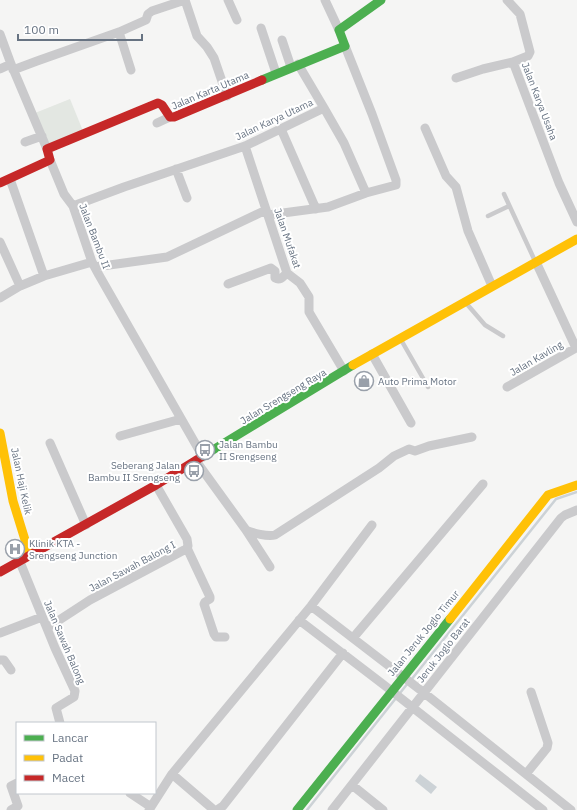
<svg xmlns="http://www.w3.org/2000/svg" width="577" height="810" font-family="'IBM Plex Sans',sans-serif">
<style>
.green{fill:#e3e7e2}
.water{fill:#ccd2d6}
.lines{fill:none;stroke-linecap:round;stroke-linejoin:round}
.stream{stroke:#ccd2d6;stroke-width:2.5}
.lane{stroke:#cacacc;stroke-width:4.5}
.street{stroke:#cacacc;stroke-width:9}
.fast{stroke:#4caf50;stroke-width:9}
.slow{stroke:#ffc107;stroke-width:9}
.jam{stroke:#c62828;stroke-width:9}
.labels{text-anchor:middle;stroke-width:4;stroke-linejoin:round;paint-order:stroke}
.street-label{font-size:10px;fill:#677382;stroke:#fff}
.poi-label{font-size:10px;fill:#677382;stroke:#fff;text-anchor:start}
</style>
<rect width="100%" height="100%" fill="#f5f5f4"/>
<path class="green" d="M 70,99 L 83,131 L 47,145 L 35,113 Z"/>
<path class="water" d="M 420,774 L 437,787 L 431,794 L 415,781 Z"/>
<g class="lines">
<path class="stream" d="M 411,680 L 556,499 L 577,492
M 307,810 L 408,683"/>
<path class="lane" d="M 504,194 L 535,261
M 488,216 L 509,206
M 466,303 L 485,325 L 503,336
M 400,338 L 428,387"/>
<path class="street" d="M 228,0 L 237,20
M 325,0 L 339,30
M 507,0 L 520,14 L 530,52 L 528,56 L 513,62 L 559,183 L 577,222
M 261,28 L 276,73
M 119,32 L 131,70
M 0,34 L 11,64 L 47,149
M 282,40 L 291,67
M 0,69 L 11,64
M 13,70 L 37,61 L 119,32 L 146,20 L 148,14 L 152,11 L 185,0 L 197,36 L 207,47 L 214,58 L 227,96
M 456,78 L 483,69 L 513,62
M 324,108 L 344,143 L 366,193
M 157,123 L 170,117
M 425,128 L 446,176 L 456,187 L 468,231 L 492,286
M 281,129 L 316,209
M 25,142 L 42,136
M 245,146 L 287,273 L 300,283 L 309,297 L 309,312 L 344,371
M 50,160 L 64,194 L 73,206 L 92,262 L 99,275 L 203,457
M 176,169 L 187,198
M 10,179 L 44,276
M 73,206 L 124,187 L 245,146 L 324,108 L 298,64
M 268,215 L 328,207 L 366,193 L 396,185 L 396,180 L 372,114 L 345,46
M 0,242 L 20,286
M 95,267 L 167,257 L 266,210
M 228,284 L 271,268 L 275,271 L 275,278 C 280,281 283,277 287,273
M 0,298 L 20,286 L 44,276 L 92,262
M 372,354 L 411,423
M 507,387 L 576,348 L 536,262
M 120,436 L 181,419
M 50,443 L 86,525
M 196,461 L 246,530 C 252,533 268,537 275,535 L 379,468 L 394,456 L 409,449 L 415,451 L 429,446 L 472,437
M 246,530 L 270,567
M 187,548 L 210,597 L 210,599 L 205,602 L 204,604 L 214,634 L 216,637 L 225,637
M 20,562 L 55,648 L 75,691 L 74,697 L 56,708 L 60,723
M 311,606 L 423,692 L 571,810
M 299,620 L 384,685 L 543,810
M 47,628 L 90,600 L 186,549 L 188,546 L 187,539 L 156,485
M 0,633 L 42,617
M 353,638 L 483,484
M 0,660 L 4,660 L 11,670
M 172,774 L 214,810
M 526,774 L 547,748 L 548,743 L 531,692
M 352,785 L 383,810
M 130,793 L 151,807
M 11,810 L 18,806 L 11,786 L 17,783
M 149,810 L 172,774 L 311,606 L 372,525
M 217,810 L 223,806 L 343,653
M 332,810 L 561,518 L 565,515 L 577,510"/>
<path class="fast" d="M 262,80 L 345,46 L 339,30 L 381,0
M 203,456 L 353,365
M 297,810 L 450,619"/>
<path class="slow" d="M 353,365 L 577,239
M 0,433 L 13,501 L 30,556
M 450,619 L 548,495 L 577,485"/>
<path class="jam" d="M 0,183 L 50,160 L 47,149 L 158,103 L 162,105 L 170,117 L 174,117 L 262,80
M 0,572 L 156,485 L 203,456"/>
</g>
<defs>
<symbol id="shop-ring" viewBox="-11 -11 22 22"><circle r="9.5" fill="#fff" stroke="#99a0aa" stroke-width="1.5"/><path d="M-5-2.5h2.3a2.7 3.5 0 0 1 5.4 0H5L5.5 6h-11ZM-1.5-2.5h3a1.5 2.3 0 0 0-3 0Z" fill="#99a0aa"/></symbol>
<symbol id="bus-ring" viewBox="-11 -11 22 22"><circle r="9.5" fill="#fff" stroke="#99a0aa" stroke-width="1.5"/><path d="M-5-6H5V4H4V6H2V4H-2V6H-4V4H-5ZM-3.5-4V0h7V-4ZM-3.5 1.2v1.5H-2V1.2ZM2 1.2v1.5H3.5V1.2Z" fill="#99a0aa"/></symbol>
<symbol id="hospital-ring" viewBox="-11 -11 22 22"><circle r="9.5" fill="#fff" stroke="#99a0aa" stroke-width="1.5"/><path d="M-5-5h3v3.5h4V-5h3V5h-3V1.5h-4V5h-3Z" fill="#99a0aa"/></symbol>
</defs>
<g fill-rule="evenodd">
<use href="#shop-ring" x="353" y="370" width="22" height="22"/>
<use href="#bus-ring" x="194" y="439" width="22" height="22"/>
<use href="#bus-ring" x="183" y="460" width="22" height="22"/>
<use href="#hospital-ring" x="4" y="538" width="22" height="22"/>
</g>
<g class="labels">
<g class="street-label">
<text transform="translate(210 90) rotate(-23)" y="4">Jalan Karta Utama</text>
<text transform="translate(540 101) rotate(69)" y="4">Jalan Karya Usaha</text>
<text transform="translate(274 119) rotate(-25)" y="4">Jalan Karya Utama</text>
<text transform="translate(95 236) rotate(69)" y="4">Jalan Bambu II</text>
<text transform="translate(288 238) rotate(71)" y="4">Jalan Mufakat</text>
<text transform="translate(536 358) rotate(-30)" y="4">Jalan Kavling</text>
<text transform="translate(283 396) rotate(-31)" y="4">Jalan Srengseng Raya</text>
<text transform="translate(22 481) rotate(78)" y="4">Jalan Haji Kelik</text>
<text transform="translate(132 566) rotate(-28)" y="4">Jalan Sawah Balong I</text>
<text transform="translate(423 633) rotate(-51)" y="4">Jalan Jeruk Joglo Timur</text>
<text transform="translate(65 642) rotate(67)" y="4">Jalan Sawah Balong</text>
<text transform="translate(443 650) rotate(-52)" y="4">Jeruk Joglo Barat</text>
</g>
<g class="poi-label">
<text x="378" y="385">Auto Prima Motor</text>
<text x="219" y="448">Jalan Bambu<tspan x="219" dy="12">II Srengseng</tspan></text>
<text x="180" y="469" text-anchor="end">Seberang Jalan<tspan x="180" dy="12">Bambu II Srengseng</tspan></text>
<text x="29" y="547">Klinik KTA -<tspan x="29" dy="12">Srengseng Junction</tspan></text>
</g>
</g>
<rect x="16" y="722" width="140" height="72" fill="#ffffff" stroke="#c2c7cd"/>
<rect x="24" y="735" width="20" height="6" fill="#4caf50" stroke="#c2c7cd"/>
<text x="52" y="742" font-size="12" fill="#677382">Lancar</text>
<rect x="24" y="755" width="20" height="6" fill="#ffc107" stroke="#c2c7cd"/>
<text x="52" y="762" font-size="12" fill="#677382">Padat</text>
<rect x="24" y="775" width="20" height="6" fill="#c62828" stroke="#c2c7cd"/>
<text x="52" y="782" font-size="12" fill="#677382">Macet</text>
<path d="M18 34v6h124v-6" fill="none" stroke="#677382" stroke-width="2"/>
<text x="24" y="34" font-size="12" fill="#677382" stroke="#ffffff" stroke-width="3" paint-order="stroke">100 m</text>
</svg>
